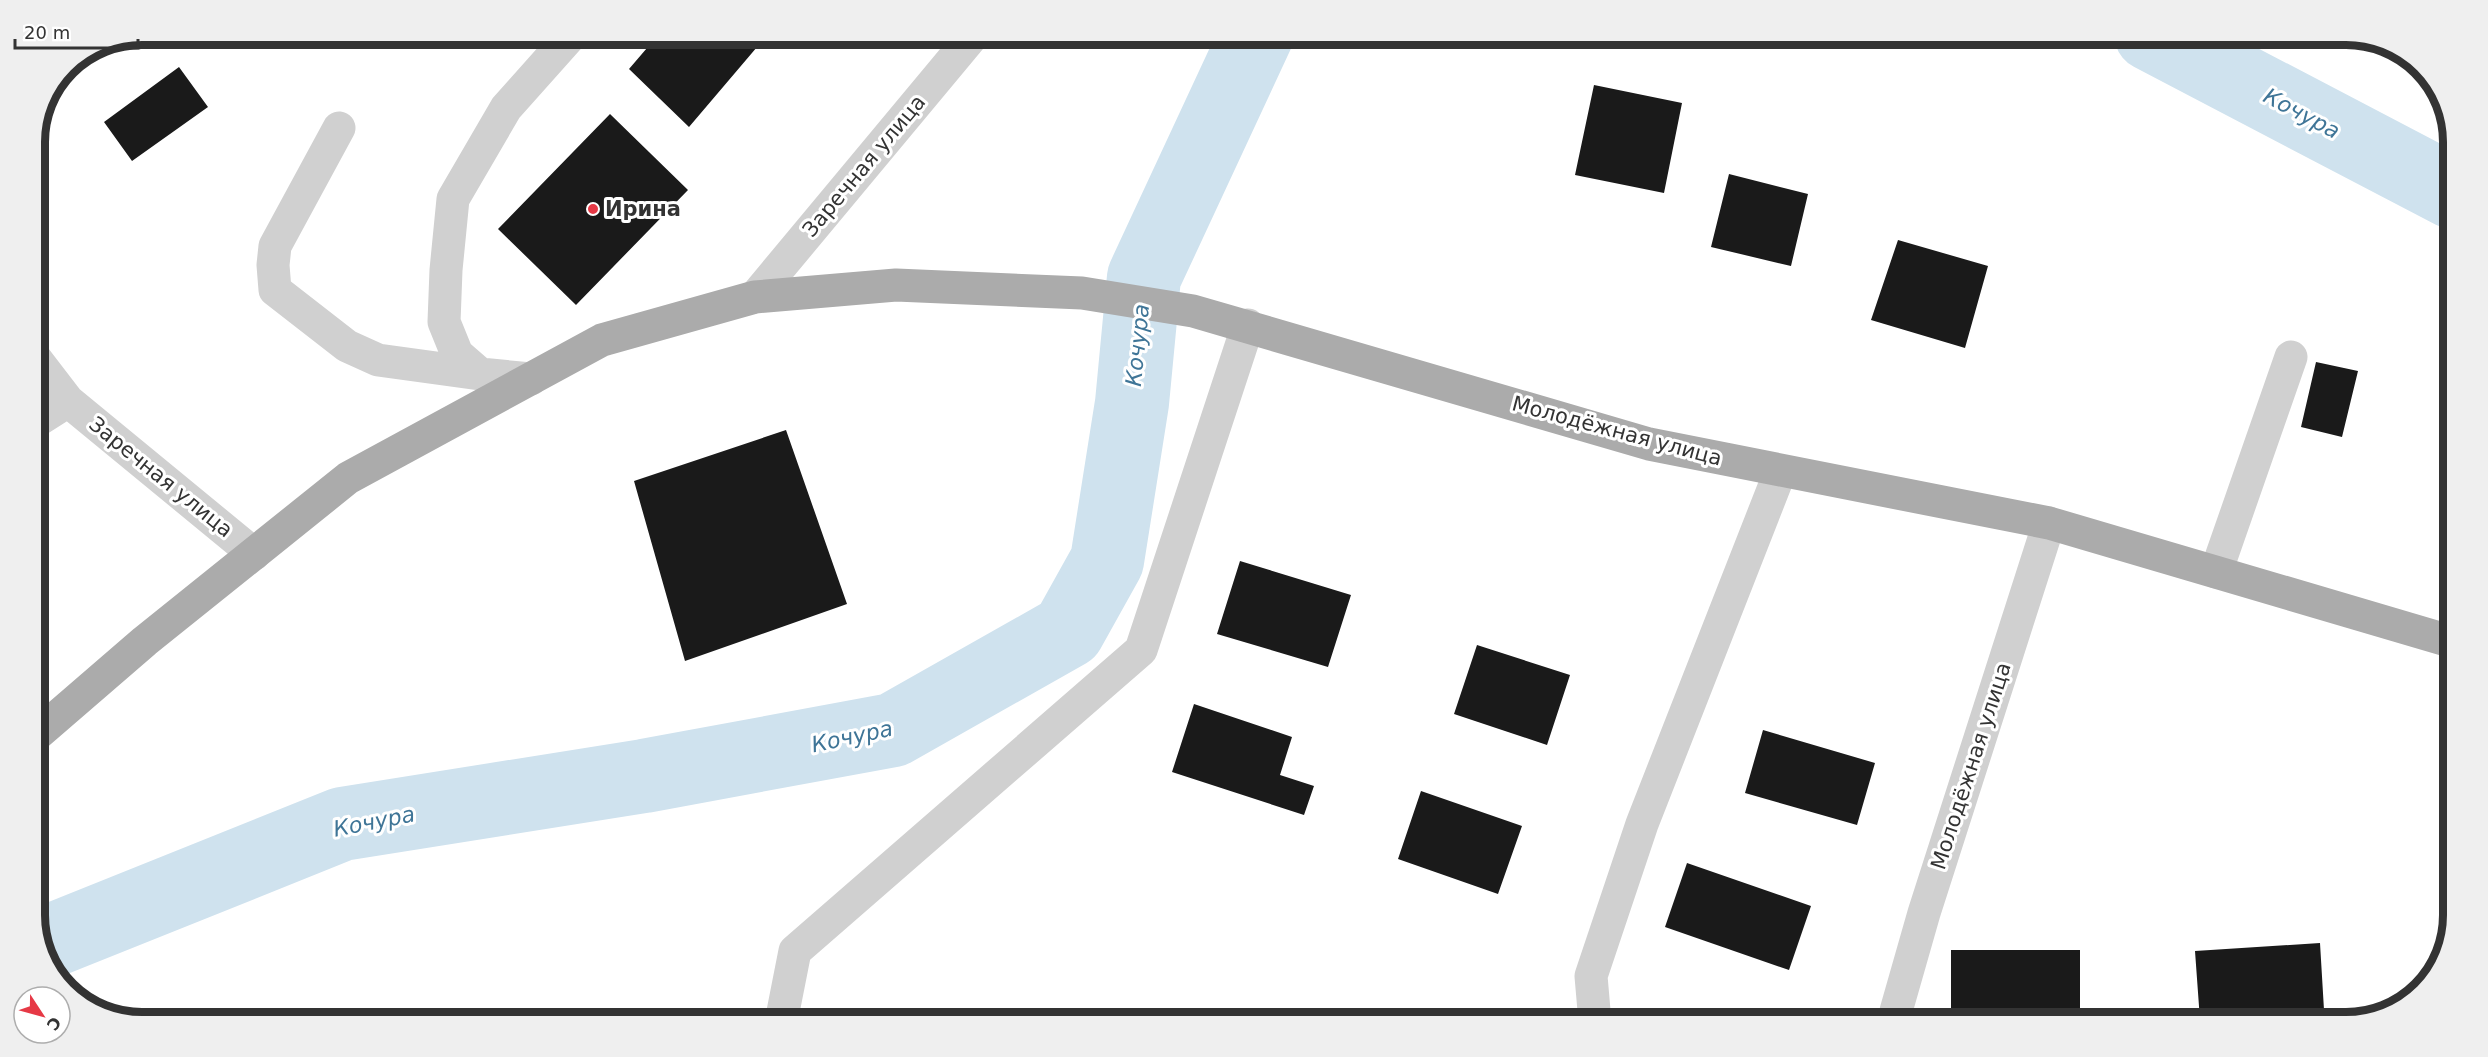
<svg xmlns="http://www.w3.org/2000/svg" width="2488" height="1057" font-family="'DejaVu Sans',sans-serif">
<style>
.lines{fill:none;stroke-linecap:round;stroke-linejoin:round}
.river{stroke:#cfe2ee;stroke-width:74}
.building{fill:#1a1a1a}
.minor{stroke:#d0d0d0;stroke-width:33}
.major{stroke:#ababab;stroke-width:33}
.poi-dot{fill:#e63946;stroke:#fff;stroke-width:2}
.labels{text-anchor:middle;stroke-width:6;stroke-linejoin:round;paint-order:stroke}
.street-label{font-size:21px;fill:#333;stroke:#fff}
.poi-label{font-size:21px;font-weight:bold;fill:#333;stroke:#fff;text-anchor:start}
.water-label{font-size:22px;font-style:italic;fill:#3f7597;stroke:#fff}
.rim{fill:none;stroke:#333;stroke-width:8}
</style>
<rect width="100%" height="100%" fill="#fff"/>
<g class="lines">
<path class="river" d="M 2151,34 L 2453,192
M 43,944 L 342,824 L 644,776 L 893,730 L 1068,631 L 1107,561 L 1132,403 L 1144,277 L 1257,34"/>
</g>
<path class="building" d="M 659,34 L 757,34 L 763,40 L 689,127 L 629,69 Z
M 179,67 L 208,107 L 132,161 L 104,122 Z
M 1594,85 L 1682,103 L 1664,193 L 1575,175 Z
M 610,114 L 688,190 L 576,305 L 498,229 Z
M 1729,174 L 1808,194 L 1791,266 L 1711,247 Z
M 1898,240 L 1988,266 L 1965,348 L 1871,320 Z
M 2316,362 L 2358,371 L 2342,437 L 2301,427 Z
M 786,430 L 847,604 L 685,661 L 634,481 Z
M 1240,561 L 1351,595 L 1328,667 L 1217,634 Z
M 1477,645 L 1570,675 L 1547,745 L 1454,714 Z
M 1194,704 L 1292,737 L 1280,775 L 1314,786 L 1304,815 L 1172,772 Z
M 1763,730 L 1875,763 L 1857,825 L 1745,793 Z
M 1421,791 L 1522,826 L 1498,894 L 1398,859 Z
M 1687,863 L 1811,906 L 1789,970 L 1665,927 Z
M 2320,943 L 2324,1010 L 2200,1020 L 2195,951 Z
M 1951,950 L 2080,950 L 2080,1022 L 1951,1022 Z"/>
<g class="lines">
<path class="minor" d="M 339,128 L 275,246 L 273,265 L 275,290 L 347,346 L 378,360 L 480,374
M 755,297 L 974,34
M 35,358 L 68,401 L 254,554
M 531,379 L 480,374 L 457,354 L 444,322 L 446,270 L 453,199 L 506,108 L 572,34
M 35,422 L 68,401
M 2216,572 L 2291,357
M 1896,1011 L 1924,913 L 2049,523
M 781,1022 L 795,951 L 1141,650 L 1248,325
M 1595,1022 L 1591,976 L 1642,824 L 1780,472"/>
<path class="major" d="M 35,736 L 145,641 L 348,478 L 602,340 L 755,297 L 896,285 L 1082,293 L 1193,311 L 1649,444 L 2049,523 L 2453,642"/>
</g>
<circle class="poi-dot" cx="593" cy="209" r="6"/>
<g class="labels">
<g class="street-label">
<text transform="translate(864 166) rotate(-50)" y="7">Заречная улица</text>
<text transform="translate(1617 431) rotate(15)" y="7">Молодёжная улица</text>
<text transform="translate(161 477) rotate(39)" y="7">Заречная улица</text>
<text transform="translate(1971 766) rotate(-72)" y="7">Молодёжная улица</text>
</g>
<g class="poi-label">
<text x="605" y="216">Ирина</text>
</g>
<g class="water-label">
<text transform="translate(2302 113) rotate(28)" y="8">Кочура</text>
<text transform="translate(1137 345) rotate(-84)" y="8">Кочура</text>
<text transform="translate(852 736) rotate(-12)" y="8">Кочура</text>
<text transform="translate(374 821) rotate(-11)" y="8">Кочура</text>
</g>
</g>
<path d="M0 0H2488V1057H0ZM142 45H2346A97 97 0 0 1 2443 142V915A97 97 0 0 1 2346 1012H142A97 97 0 0 1 45 915V142A97 97 0 0 1 142 45Z" fill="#efefef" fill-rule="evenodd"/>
<path class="rim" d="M142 45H2346A97 97 0 0 1 2443 142V915A97 97 0 0 1 2346 1012H142A97 97 0 0 1 45 915V142A97 97 0 0 1 142 45Z"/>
<g transform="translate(42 1015) rotate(126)"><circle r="28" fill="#ffffff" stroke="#adadad" stroke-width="1.5"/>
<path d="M0-4.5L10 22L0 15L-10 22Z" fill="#e63946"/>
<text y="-9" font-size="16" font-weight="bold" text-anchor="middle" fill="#333333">С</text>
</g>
<path d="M15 39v9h123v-9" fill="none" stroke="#333333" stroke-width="3"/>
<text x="24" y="39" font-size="18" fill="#333333" stroke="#ffffff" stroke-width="4.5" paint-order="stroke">20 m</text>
</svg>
